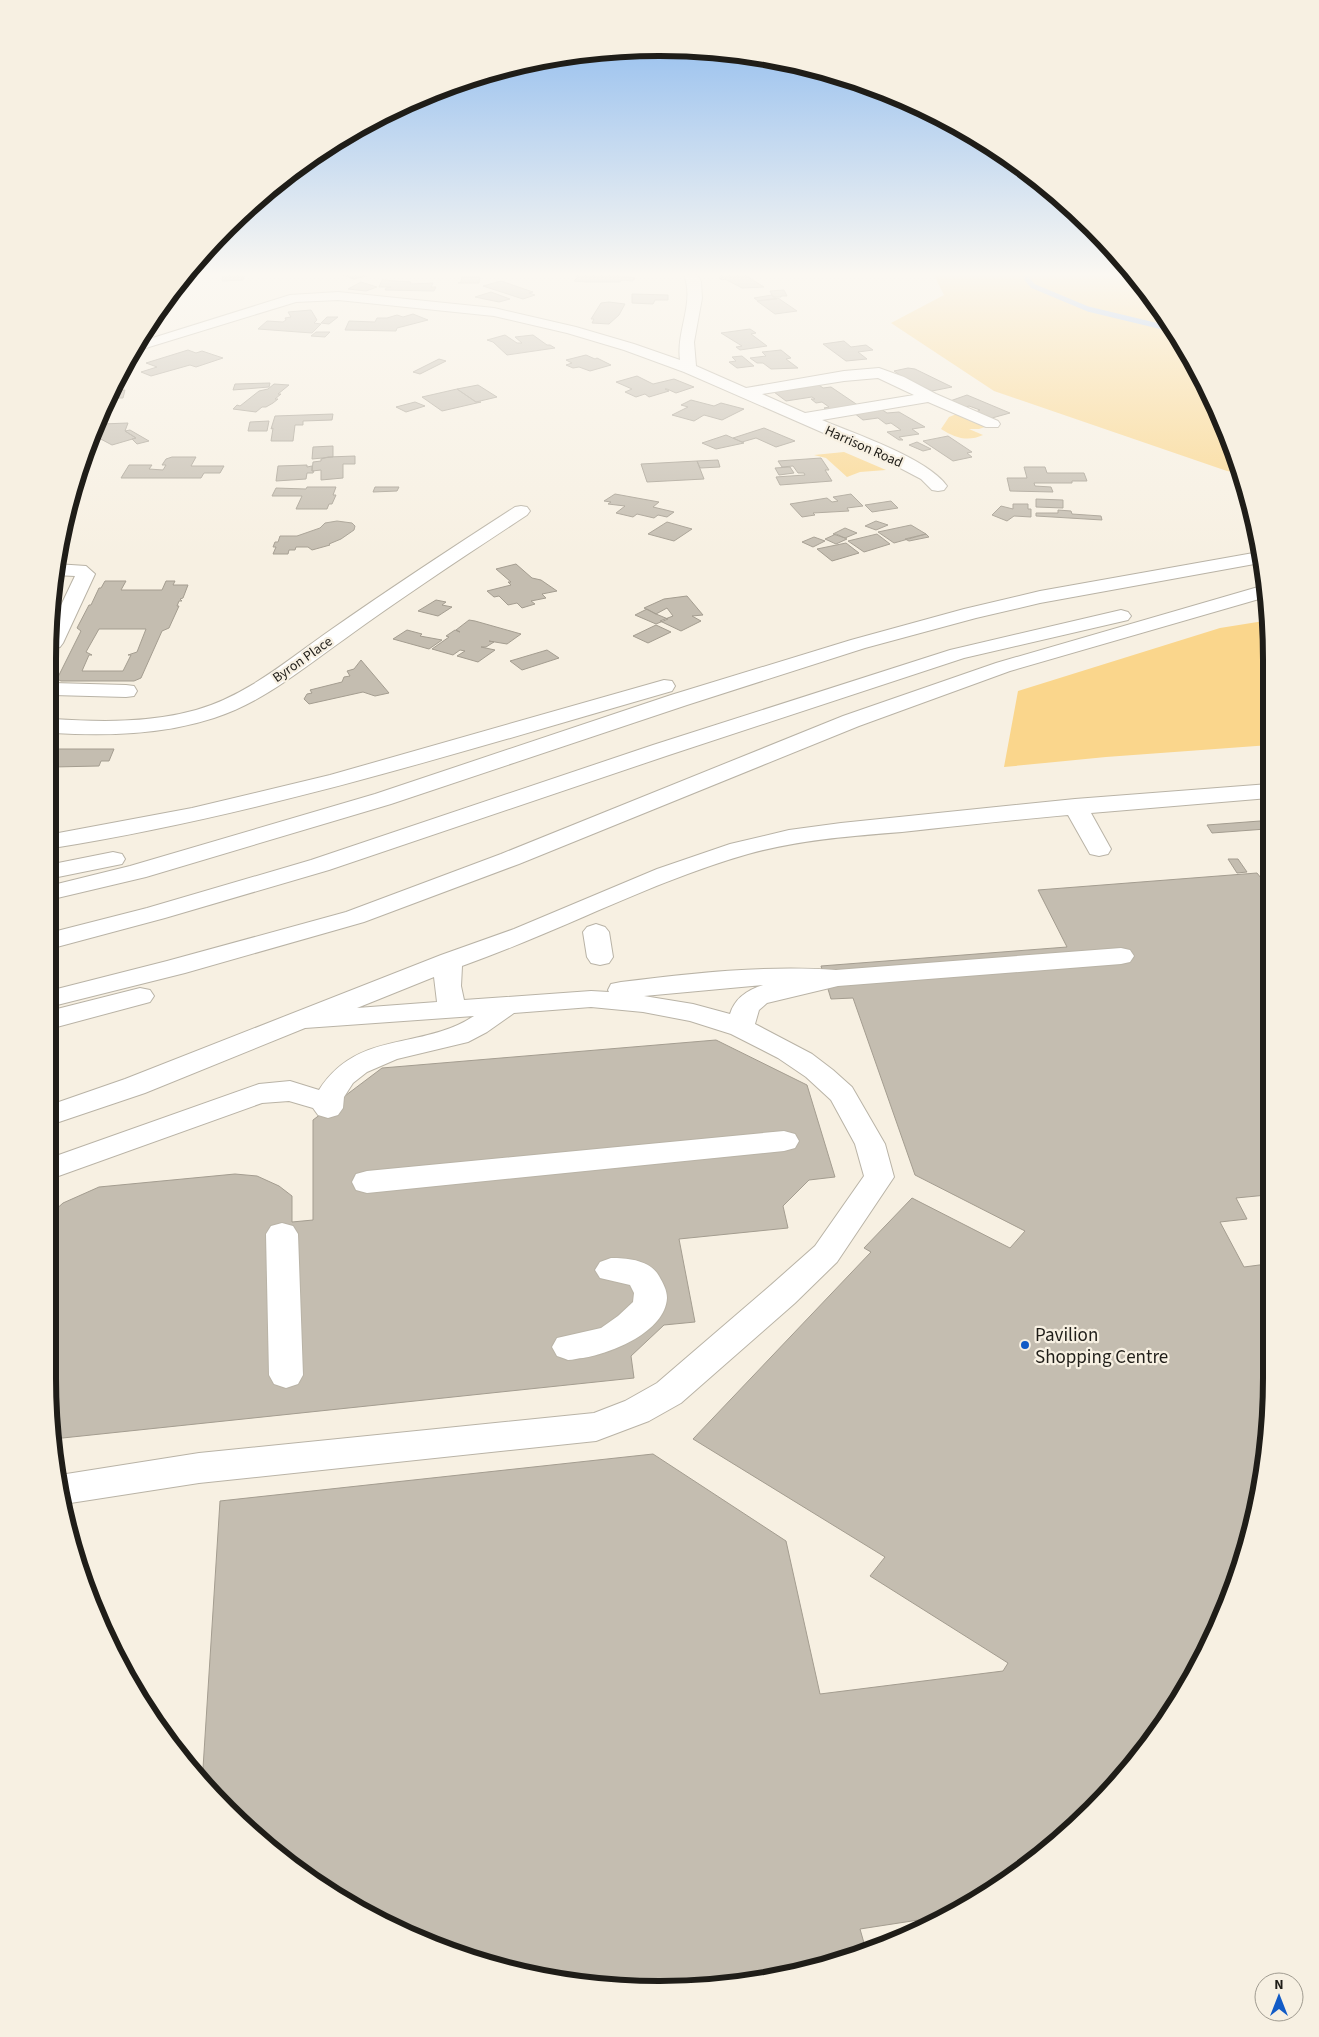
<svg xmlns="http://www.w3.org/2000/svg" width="1319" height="2037" font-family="'Source Sans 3',sans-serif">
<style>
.green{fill:#fad68c}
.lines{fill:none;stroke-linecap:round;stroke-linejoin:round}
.stream{stroke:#9abef6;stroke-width:5}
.building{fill:#c4bdb0;stroke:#a49d90;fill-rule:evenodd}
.minor-casing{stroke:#b9b3a6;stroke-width:2}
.highway-casing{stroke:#b9b3a6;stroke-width:2}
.minor{fill:#fff;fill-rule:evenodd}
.highway{fill:#fff;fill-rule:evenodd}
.poi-dot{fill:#125bc6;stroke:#f7f0e2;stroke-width:2}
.labels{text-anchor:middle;stroke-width:4.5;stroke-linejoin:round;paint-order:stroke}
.far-street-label{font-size:14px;fill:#1f1d18;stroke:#f7f0e2}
.near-poi-label{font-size:19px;fill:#1f1d18;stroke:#f7f0e2;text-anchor:start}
.rim{fill:none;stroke:#1f1d18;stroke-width:6}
</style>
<rect width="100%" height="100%" fill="#f7f0e2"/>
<path class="green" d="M 934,275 L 1134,275 L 1145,287 L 1208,389 L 1240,473 L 1227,471 L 994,391 L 891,323 L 944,295 Z
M 959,413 L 988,426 L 979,429 L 969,429 L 983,435 C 968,442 955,438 941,429 L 949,417 Z
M 844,452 L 886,470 L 860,472 L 847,477 L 826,458 L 814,455 Z
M 1270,620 L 1270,745 L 1106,757 L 1004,767 L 1018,691 L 1220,628 Z"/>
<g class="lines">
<path class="stream" d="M 1027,275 L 1027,279 L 1033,286 L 1088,309 L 1171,329"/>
</g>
<path class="building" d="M 223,275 L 244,275 L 243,280 L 222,281 Z
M 343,275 L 366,275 L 367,276 L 354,279 Z
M 577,275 L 612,275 L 635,278 L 633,281 L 622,280 L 620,282 L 586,282 L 574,281 L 578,277 L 575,276 Z
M 719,275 L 745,275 L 764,287 L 742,288 L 725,279 L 722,280 L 719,278 L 723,278 Z
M 462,277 L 480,277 L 479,283 L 458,283 L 461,282 Z
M 382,280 L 411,282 L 410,284 L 433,283 L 431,287 L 436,287 L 434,291 L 385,290 L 386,288 L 391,287 L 379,287 Z
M 501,281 L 533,292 L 529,293 L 535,295 L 523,299 L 483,286 Z
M 361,282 L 377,287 L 366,291 L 348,289 Z
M 784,290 L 787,296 L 781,296 L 781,297 L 773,297 L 770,291 Z
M 491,292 L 510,299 L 499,302 L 475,297 Z
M 632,294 L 668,295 L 668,300 L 655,300 L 653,304 L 632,303 Z
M 772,295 L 777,299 L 758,301 L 754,298 Z
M 778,298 L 797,311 L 775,314 L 757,301 Z
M 609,302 L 625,304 L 619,315 L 609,324 L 592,323 L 594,319 L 591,319 L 601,303 Z
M 311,310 L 317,320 L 314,323 L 321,324 L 312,333 L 258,329 L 267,321 L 283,322 L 286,320 L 285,318 L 291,317 L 288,312 Z
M 413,314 L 428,320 L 397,328 L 396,331 L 345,330 L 349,321 L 375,322 L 377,318 L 387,318 L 397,315 L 403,317 Z
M 327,317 L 338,317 L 329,324 L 321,323 Z
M 750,329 L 756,333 L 751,334 L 767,346 L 740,350 L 736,347 L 742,346 L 721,333 Z
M 316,332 L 330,332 L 325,337 L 311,336 Z
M 505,335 L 517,343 L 522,343 L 515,337 L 533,335 L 547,345 L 550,345 L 555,348 L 507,355 L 493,342 L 487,340 Z
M 844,341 L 851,347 L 866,345 L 873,350 L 858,352 L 867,359 L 846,361 L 823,344 Z
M 188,350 L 196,353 L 202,351 L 223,358 L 196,367 L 190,365 L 151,376 L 141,372 L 157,367 L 146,363 Z
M 781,350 L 791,358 L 786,359 L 798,368 L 771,369 L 763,363 L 757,363 L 750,358 L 766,356 L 762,352 Z
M 586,355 L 595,359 L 597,358 L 611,365 L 590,371 L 579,367 L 573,368 L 566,365 L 572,363 L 566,360 Z
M 742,356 L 754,366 L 737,368 L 729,362 L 736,361 L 732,357 Z
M 439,359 L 446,361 L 420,374 L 413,372 Z
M 908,368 L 915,369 L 952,387 L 932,391 L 919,385 L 916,386 L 894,371 Z
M 637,376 L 653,384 L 674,379 L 694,387 L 676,393 L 667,389 L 665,389 L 669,391 L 649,397 L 645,394 L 636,397 L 625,392 L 632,389 L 616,382 Z
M 270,383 L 269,387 L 233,390 L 235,384 Z
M 274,384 L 289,385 L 278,394 L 281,394 L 275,399 L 278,399 L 273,403 L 266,407 L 262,407 L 256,412 L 233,409 L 237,405 L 240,406 L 259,391 L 268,389 Z
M 478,385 L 497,397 L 476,402 L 457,389 Z
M 819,385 L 823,388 L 831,387 L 862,408 L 829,411 L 824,408 L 829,407 L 822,402 L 816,403 L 811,399 L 815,399 L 812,397 L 786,401 L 774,392 Z
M 457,389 L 476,402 L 481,402 L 442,411 L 422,397 Z
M 125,390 L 123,398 L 117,398 L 110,413 L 101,413 L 110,391 Z
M 967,395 L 1010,413 L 992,418 L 976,412 L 980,410 L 969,406 L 966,407 L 950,401 Z
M 691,400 L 714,406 L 721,403 L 744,409 L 722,420 L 704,415 L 694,421 L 672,415 L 688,407 L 681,405 Z
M 415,402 L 425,406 L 406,412 L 396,407 Z
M 881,409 L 887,413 L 899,412 L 925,427 L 912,429 L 919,434 L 899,437 L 903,440 L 899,440 L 887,432 L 901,430 L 891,423 L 886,424 L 878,418 L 863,420 L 854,413 Z
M 333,414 L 332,420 L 303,421 L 303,425 L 295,425 L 293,441 L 271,441 L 273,428 L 271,429 L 275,416 Z
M 269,421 L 267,431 L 248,431 L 250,422 Z
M 128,423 L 125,431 L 136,438 L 112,445 L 95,436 L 102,424 Z
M 764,428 L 795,441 L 776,447 L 756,438 L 742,442 L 733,438 Z
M 130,430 L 149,441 L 137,444 L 132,439 L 136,438 L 125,431 Z
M 726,435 L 744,443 L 716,449 L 702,443 Z
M 948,436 L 972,452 L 967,453 L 972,457 L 953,461 L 923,441 Z
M 917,442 L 931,449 L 923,451 L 909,445 Z
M 333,446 L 333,457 L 312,459 L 313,447 Z
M 355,456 L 355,464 L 343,464 L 343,478 L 321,480 L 321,470 L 312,471 L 313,462 L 321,461 L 321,459 L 328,457 Z
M 172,457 L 196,457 L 191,466 L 224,466 L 220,473 L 204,473 L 201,478 L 121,478 L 129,465 L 152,465 L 149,469 L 163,470 L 166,465 L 162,465 L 166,459 Z
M 821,458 L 829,470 L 825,470 L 832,481 L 780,485 L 776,477 L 805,475 L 804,473 L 798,473 L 793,466 L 782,467 L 778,461 Z
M 718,460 L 720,467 L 700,468 L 697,461 Z
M 697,461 L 704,479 L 647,482 L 641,464 Z
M 307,465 L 307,467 L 312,466 L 312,471 L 314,471 L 313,473 L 307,473 L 306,479 L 276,481 L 278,466 Z
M 790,467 L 794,473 L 779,475 L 775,468 Z
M 1024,467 L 1045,467 L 1047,473 L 1084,473 L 1087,481 L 1072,481 L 1072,483 L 1034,483 L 1035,486 L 1051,487 L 1053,492 L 1010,491 L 1007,478 L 1027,478 Z
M 307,487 L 336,487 L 333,495 L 336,495 L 332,504 L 329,504 L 327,509 L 296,509 L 302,496 L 272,496 L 276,488 L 306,489 Z
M 375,487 L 399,487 L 397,491 L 373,492 Z
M 615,494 L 659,502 L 653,507 L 674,512 L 667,517 L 658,515 L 654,518 L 637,514 L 633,517 L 616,513 L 625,506 L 608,504 L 611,502 L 604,501 Z
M 851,494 L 863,506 L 847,508 L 849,511 L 813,513 L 815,515 L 802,517 L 790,504 L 827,498 L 832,502 L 838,501 L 833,497 Z
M 1036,499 L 1063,500 L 1063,508 L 1036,507 Z
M 891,501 L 898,508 L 872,512 L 865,505 Z
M 1013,504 L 1028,504 L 1028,509 L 1031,509 L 1031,517 L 1014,516 L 1007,521 L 992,515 L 1001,506 L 1013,509 Z
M 1058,510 L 1071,511 L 1072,514 L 1101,516 L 1102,520 L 1036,516 L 1036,513 L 1058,513 Z
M 337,521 L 352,523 L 355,526 L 354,530 L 341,539 L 329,544 L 330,545 L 312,550 L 308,547 L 296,547 L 295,550 L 289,550 L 288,554 L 273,554 L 276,547 L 273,547 L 275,542 L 278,542 L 280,536 L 297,536 L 320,528 L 325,523 Z
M 876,521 L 888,525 L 876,530 L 865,526 Z
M 667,522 L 692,529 L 674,541 L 648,534 Z
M 911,525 L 926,534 L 894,543 L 878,532 Z
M 845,528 L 857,533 L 845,538 L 833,534 Z
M 836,534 L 845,538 L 847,539 L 836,544 L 825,539 Z
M 877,534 L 890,544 L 864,552 L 848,541 Z
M 926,534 L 929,537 L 909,541 L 905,539 Z
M 814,537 L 825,541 L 813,547 L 802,542 Z
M 846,543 L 859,553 L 832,561 L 817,549 Z
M 516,564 L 532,578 L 541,580 L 557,591 L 542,594 L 546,598 L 531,601 L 535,604 L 522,608 L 517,603 L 508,605 L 499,596 L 494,597 L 487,591 L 511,585 L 508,582 L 511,582 L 496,569 Z
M 105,581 L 126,581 L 121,590 L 162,590 L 166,581 L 175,581 L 173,585 L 188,585 L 183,598 L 180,599 L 182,601 L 179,601 L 177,606 L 179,606 L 169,628 L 162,631 L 141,678 L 134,681 L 61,681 L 57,679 L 81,631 L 77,628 L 89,605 L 91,605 L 99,588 L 101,588 ZM 99,629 L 146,629 L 137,652 L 128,655 L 131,655 L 123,671 L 82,671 L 89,655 L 92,655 L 86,652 Z
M 687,596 L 703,615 L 692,616 L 701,621 L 681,631 L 660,621 L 673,616 L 667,608 L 656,614 L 644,608 L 664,599 Z
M 436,600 L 446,602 L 442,605 L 452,607 L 438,616 L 418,611 Z
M 647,609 L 656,614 L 668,619 L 656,624 L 635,615 Z
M 469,620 L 475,621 L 521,634 L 507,644 L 489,641 L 494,642 L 486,647 L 481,647 L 495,650 L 478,662 L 457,656 L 465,651 L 460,650 L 453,655 L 432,649 L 449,637 L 446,636 L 455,630 L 460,632 L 456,630 Z
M 656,625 L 671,632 L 648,643 L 633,636 Z
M 407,630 L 422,634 L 420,636 L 442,640 L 429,649 L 393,639 Z
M 547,650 L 559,658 L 522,670 L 510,661 Z
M 361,660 L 389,693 L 375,696 L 363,692 L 309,704 L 304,699 L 307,694 L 312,693 L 310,690 L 342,682 L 344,677 L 350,676 L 347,671 L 354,669 Z
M 53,749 L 114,749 L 109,761 L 101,761 L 99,766 L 53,767 Z
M 1260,821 L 1266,829 L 1212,833 L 1207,825 Z
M 1228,859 L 1238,859 L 1247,872 L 1237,873 Z
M 1257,873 L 1265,883 L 1269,883 L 1266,1457 L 1225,1612 L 1169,1717 L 1120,1781 L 999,1887 L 930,1927 L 818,1969 L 739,1984 L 620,1988 L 463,1957 L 354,1908 L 287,1863 L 202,1784 L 220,1501 L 653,1454 L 786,1541 L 820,1694 L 1003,1671 L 1008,1663 L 870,1576 L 885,1557 L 693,1439 L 871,1252 L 864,1248 L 912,1198 L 1010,1248 L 1025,1231 L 915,1175 L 853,998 L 831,999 L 821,966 L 1067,947 L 1038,890 Z
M 716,1040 L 807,1085 L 835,1177 L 809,1180 L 783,1206 L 788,1228 L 679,1239 L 695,1322 L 664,1325 L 631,1356 L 634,1378 L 53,1439 L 53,1212 L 63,1203 L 99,1187 L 235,1174 L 257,1176 L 279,1186 L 292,1196 L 292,1222 L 313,1220 L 313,1120 L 382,1068 Z
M 1267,1195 L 1267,1264 L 1244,1267 L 1220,1222 L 1247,1219 L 1236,1198 Z
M 951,1915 L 930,1927 L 866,1950 L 860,1929 Z
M 865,1951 L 837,1961 L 836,1956 Z"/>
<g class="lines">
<defs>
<path id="minor" d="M 684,275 L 698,275 L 701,282 L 702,298 L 694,342 L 696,366 L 746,388 L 844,371 L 879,368 L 904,377 L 936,394 L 998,421 L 1000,424 L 998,427 L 986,427 L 928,402 L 822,420 C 855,434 927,458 947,486 L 944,490 L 938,491 L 932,490 L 921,479 L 883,459 L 684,372 L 624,350 L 567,333 L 494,316 L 338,300 L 296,302 L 136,351 L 143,341 L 290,295 L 338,292 L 494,308 L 576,327 L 634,344 L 680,360 C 676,331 695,303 684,275 ZM 878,378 L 914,395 L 805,413 L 762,394 L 844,381 Z
M 521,506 L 527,507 L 530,511 L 527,515 C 466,555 405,595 346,638 C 303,668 264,702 214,718 C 162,735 106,736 53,733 L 53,719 C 100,722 150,723 196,710 C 248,695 289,659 332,629 C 392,587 453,547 515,507 Z
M 56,564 L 86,566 L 95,574 L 63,643 L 60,647 L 53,649 L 53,622 L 75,576 L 54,575 Z
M 53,683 L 126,685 L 134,686 L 137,691 L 134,696 L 126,697 L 53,695 Z
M 1269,784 L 1269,798 L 1091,813 L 1111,849 L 1108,854 L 1099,856 L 1090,854 L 1068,815 C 1013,820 957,826 902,832 C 851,836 798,840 748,854 C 650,882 559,932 462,966 L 461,986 L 464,1000 L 591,991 L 609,992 L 608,990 L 611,984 L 621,982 C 692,973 765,965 836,970 L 1121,948 L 1130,950 L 1134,956 L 1130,962 L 1121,964 L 838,986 L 767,1003 L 759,1010 L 755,1024 L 812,1054 L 833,1070 L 852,1087 L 885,1144 L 894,1177 L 837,1262 L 795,1303 L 681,1403 L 649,1421 L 596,1441 L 199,1483 L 64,1504 L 57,1476 L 60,1475 L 199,1453 L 594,1413 L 625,1401 L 657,1383 L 771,1285 L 815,1246 L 864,1176 L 855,1144 L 831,1100 L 806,1077 L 778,1058 L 731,1034 L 690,1021 L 643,1012 L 591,1007 L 514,1013 L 487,1032 L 468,1042 L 397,1059 L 367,1072 L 353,1083 L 344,1097 L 343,1108 L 338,1115 L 328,1118 L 318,1115 L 313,1108 L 289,1101 L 262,1103 L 53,1178 L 53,1157 L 259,1084 L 290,1081 L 319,1090 C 358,1029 421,1051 474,1016 L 305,1028 L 145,1093 L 53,1124 L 53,1104 L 125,1079 L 441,955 L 514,929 L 657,869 L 730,844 L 789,830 L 841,823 L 1075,799 ZM 434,977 L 437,1002 L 357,1008 ZM 763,985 C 747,990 735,998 730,1014 L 693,1004 L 644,996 Z
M 596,924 L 605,927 L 609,932 L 613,957 L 609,963 L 600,965 L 591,963 L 587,957 L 583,932 L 587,927 Z
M 784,1131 L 795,1134 L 799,1141 L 795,1148 L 784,1151 L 367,1193 L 356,1190 L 352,1182 L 356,1174 L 367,1171 Z
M 282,1223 L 293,1226 L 298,1234 L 303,1375 L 298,1384 L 286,1388 L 274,1384 L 269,1375 L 266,1234 L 271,1226 Z
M 611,1258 C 628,1258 650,1260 659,1276 C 663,1283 667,1290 667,1298 C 665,1332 612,1353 583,1358 C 579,1358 573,1360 568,1360 C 565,1359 561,1357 557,1356 L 552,1347 L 557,1338 L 601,1328 L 618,1316 L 633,1302 L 634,1293 L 630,1285 L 600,1278 L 595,1270 L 600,1262 Z"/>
<path id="highway" d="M 1259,552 L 1260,563 L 1040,603 L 976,618 L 865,648 L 687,705 L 391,804 L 146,877 L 53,899 L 53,885 L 130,866 L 375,794 L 671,695 L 851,640 L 964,609 L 1040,591 Z
M 1265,585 L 1266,597 L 1010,671 L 859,726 L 519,864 L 364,922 L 185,973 L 53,1006 L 53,990 L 167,961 L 346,912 L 501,854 L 843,716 L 996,663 Z
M 1121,610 L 1128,612 L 1131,616 L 1128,620 L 964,658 L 669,755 L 329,870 L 165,918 L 53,948 L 53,932 L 147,908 L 311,860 L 653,745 L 950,650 Z
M 664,680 L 672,681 L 675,686 L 672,691 C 467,750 264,814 53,848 L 53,834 L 192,808 L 330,775 Z
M 113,852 L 122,854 L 125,859 L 122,864 L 53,878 L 53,864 Z
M 140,988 L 150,990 L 154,996 L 150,1002 L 53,1028 L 53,1010 Z"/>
</defs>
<use href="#minor" class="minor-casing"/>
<use href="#highway" class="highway-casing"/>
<use href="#minor" class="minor"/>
<use href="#highway" class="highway"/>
</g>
<linearGradient id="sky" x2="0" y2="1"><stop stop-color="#89b8ee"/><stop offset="0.49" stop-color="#fbf8f2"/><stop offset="1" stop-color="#fbf8f2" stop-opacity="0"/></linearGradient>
<rect width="1319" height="560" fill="url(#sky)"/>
<circle class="poi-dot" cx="1025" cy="1345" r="5"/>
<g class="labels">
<g class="far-street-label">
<text transform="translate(864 446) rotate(24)" y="5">Harrison Road</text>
<text transform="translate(302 659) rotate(-35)" y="5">Byron Place</text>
</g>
<g class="near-poi-label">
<text x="1035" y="1341">Pavilion<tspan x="1035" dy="22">Shopping Centre</tspan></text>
</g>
</g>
<path d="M0 0H1319V2037H0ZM659 56H660A603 603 0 0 1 1263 659V1378A603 603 0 0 1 660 1981H659A603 603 0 0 1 56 1378V659A603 603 0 0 1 659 56Z" fill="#f7f0e2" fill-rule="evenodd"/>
<path class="rim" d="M659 56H660A603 603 0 0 1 1263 659V1378A603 603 0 0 1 660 1981H659A603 603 0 0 1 56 1378V659A603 603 0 0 1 659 56Z"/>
<g transform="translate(1279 1997)"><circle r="24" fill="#f7f0e2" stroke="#a19c91"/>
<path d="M0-4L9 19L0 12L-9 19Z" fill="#125bc6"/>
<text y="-8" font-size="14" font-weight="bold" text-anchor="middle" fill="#1f1d18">N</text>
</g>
</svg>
